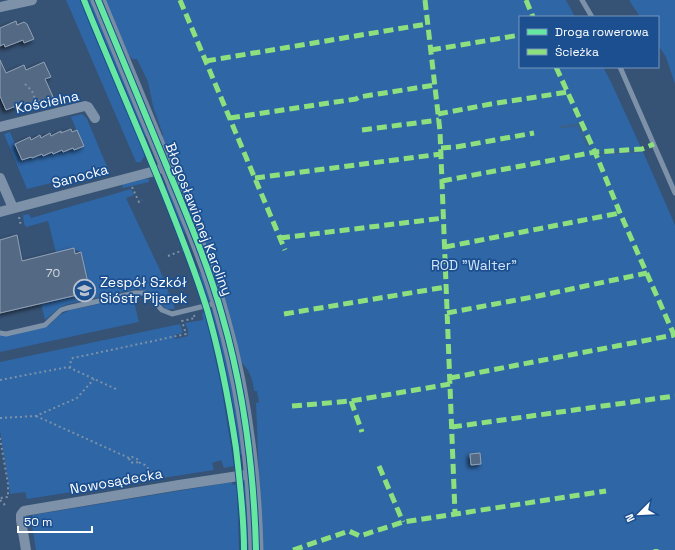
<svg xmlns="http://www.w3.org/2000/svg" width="675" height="550" font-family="'Space Grotesk',sans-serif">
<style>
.green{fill:#2f66a5}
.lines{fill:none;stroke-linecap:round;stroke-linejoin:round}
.stream{stroke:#3b618d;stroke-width:3}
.building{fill:#526984;stroke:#92a2b6;filter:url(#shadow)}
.path{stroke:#7d92a8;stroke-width:2;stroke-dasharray:2 3;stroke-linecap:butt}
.lane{stroke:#7d92a8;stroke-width:5}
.street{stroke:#7d92a8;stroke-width:10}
.secondary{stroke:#798da4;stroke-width:15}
.quiet{stroke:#8de07e;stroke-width:5;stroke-dasharray:10 5;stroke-linecap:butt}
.cycleway-casing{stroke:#1b4f8f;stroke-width:8}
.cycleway{stroke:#66e7a1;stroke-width:6}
.labels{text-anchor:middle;stroke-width:3.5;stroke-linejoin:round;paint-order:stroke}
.number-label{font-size:12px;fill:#d4dae0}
.street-label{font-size:14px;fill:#fff;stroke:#1b4f8f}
.park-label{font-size:14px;fill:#cfe3fa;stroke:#1b4f8f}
.poi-label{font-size:14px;fill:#fff;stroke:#1b4f8f;text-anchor:start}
</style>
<defs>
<filter id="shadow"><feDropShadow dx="-2.5" dy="2.5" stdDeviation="2" flood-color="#0009"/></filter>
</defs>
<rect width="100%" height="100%" fill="#365274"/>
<path class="green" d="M 66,0 L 80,0 L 144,151 L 145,155 L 141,162 L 136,162 Z
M 87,0 L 92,0 L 148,135 L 144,137 Z
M 103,0 L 566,0 L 575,17 L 520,17 L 520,67 L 603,67 L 611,82 L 644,154 L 675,225 L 675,550 L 262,550 L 256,403 L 259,402 L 257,391 L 254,391 C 253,379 249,369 240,361 L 161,138 L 163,135 L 153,106 L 148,82 L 137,59 L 132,59 L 122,45 Z
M 629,0 L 675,0 L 675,84 L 666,57 L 658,45 L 658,17 L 640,17 Z
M 82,114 L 87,119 L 108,169 L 27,189 L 4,134 L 10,132 L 22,160 L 31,157 L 33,158 L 42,154 L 43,156 L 52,152 L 53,154 L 62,150 L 63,152 L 73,148 L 74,150 L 83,146 L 71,117 Z
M 143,179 L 149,179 L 149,182 L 123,188 L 122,184 Z
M 162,183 C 176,192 181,218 185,233 L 183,234 Z
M 131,189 L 134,195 L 126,198 L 160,270 L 175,309 L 166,309 L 149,291 L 137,289 L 68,304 L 59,308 L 45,320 L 41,304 L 90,292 L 81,252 L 74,249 L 56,253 L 48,221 L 26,227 L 24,224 L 23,215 L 29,214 L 31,218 Z
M 198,270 L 205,280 L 211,298 L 208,303 L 197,271 Z
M 133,297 L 139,322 L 0,352 L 0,335 L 9,336 L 48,326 L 60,315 L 70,310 Z
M 209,309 L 214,310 L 227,354 L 244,454 L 239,455 C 232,405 223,357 209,309 Z
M 205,312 L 221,385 L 234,466 L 224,468 L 221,460 L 212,463 L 214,470 L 27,499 L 25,492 L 10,494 L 0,431 L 0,362 L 180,324 L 183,333 L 174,335 L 175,339 L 188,336 L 188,330 L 185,323 L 203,320 L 202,313 Z
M 243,480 L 246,481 L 251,550 L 246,550 Z
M 232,482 L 233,485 L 237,484 L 239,550 L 36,550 L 31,520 L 30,518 L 33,515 Z"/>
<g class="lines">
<path class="stream" d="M 561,127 L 578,125 L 588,145
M 599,153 L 640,151"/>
</g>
<path class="building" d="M 16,21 L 17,25 L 24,22 L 27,24 L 34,39 L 24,43 L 23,40 L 5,47 L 4,44 L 0,46 L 0,28 Z
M 0,60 L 6,73 L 24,65 L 26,70 L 44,62 L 51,77 L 45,79 L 54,99 L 46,103 L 44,99 L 26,107 L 24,103 L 6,110 L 0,96 Z
M 71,129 L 72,132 L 77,130 L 84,146 L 74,150 L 73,148 L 63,152 L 62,150 L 53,154 L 52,152 L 43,156 L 42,154 L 32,158 L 31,157 L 22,160 L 15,144 L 30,137 L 31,140 L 40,135 L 41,138 L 50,133 L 51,136 L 61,131 L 61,133 Z
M 17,235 L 22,261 L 74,248 L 75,254 L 81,252 L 90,292 L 0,313 L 0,240 Z
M 480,453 L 481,464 L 471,465 L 470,454 Z"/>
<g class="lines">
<path class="path" d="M 25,84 L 32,91 L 39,109
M 132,187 L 139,202 L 142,200
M 19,217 L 21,226
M 168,256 L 186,249
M 70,368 L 71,359 L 73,358 L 186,334 L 182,321 L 195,318 L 194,315
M 0,380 L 68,367 L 118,390
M 36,416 L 129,458
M 0,418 L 36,416 L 77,398 L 94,379
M 0,438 L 8,484 L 8,497 L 0,498
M 138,462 L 134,463 L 130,462 L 129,458 L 132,457 L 137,459 L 138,462 L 145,465 L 158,479
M 0,500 L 5,505"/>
<path class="lane" d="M 582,0 L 592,17
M 620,67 L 675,193
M 0,333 L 6,334 L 45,325 L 61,310 L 67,308 L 135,293 L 144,293 L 148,294 L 162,310 L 172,314 L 217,303"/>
<path class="street" d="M 0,7 L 32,0
M 0,127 L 85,106 L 88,107 L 95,118
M 0,178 L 13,208
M 0,212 L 155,171 L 167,166
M 26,550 L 21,520 L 21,515 L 24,511 L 179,485 L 252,474"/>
<path class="secondary" d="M 98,0 C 121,56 144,112 167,167 C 187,216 208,264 222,315 C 244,391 254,471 256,550"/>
<path class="quiet" d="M 180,0 L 285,250
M 425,0 L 440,131 L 455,514
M 526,0 L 533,17
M 431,50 L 520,35
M 206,61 L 427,24
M 556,67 L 595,152 L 620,213 L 675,337
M 438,114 L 491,104 L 568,92
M 230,118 L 356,99 L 359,97 L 435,85
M 362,130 L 439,120
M 441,148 L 456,147 L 534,133
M 255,178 L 441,154
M 442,181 L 595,152 L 642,149 L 654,144
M 280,238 L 444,218
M 445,247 L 620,213
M 447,313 L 538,296 L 647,273
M 284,314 L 446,287
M 450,378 L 674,335
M 351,401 L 362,432
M 292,406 L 351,401 L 450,384
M 452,427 L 675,396
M 379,466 L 403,522
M 656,549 L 656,550
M 293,550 L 349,531 L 360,536 L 403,522 L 606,491"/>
<defs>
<path id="cycleway" d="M 84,0 C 110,65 139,130 165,195 C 180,233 195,270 207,309 C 220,354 229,401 236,448 C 240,482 244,516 244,550
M 98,0 C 121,56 144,112 167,167 C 187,216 208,264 222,315 C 244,391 254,471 256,550"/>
</defs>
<use href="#cycleway" class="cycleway-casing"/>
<use href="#cycleway" class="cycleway"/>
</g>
<defs>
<symbol id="school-ring" viewBox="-11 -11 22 22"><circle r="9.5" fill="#1b4f8f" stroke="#b9c2ce" stroke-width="1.5"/><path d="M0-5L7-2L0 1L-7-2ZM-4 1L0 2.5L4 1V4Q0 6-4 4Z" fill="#b9c2ce"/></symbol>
</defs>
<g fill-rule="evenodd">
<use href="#school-ring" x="72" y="278" width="25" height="25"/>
</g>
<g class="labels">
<g class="number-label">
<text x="53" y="277">70</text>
</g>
<g class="street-label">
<text transform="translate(47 102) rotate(-12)" y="5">Kościelna</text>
<text transform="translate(80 176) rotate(-15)" y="5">Sanocka</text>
<text transform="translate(199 219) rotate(69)" y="5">Błogosławionej Karoliny</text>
<text transform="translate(116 481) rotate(-10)" y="5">Nowosądecka</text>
</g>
<g class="park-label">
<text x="474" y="270">ROD "Walter"</text>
</g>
<g class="poi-label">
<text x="100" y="287">Zespół Szkół<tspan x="100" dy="16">Sióstr Pijarek</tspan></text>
</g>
</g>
<rect x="519" y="16" width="140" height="52" fill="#1b4f8f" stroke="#7695bc"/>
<rect x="527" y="29" width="20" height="6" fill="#66e7a1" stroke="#7695bc"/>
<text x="555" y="36" font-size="12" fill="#ffffff">Droga rowerowa</text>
<rect x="527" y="49" width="20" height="6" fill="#8de07e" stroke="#7695bc"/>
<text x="555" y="56" font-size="12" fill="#ffffff">Ścieżka</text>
<g transform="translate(639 514) rotate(246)" stroke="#1b4f8f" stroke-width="3" paint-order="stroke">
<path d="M0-3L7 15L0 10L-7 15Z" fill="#ffffff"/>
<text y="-6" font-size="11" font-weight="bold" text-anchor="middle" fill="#ffffff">N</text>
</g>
<path d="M18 526v6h74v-6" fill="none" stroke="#ffffff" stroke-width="2"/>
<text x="24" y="526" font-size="12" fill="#ffffff" stroke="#1b4f8f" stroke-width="3" paint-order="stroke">50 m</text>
</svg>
